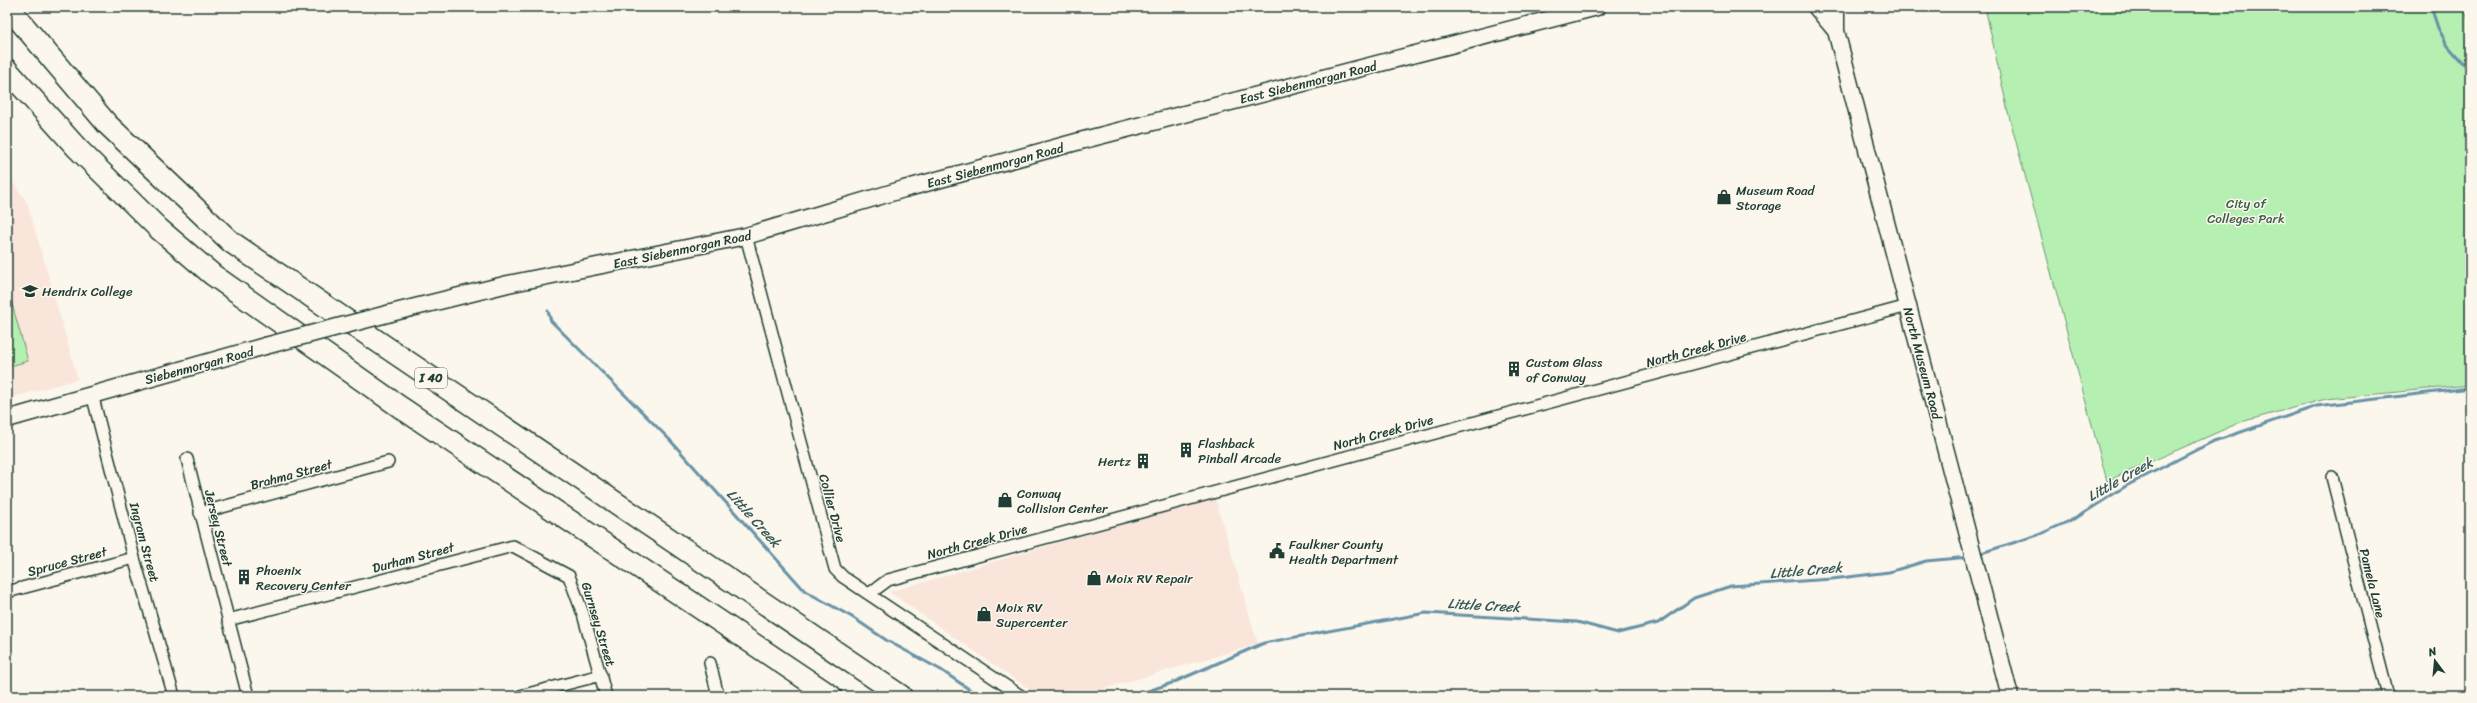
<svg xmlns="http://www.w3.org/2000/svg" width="2477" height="703" font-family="Sriracha,sans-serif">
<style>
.built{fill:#fae5db}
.green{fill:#b6efb2;stroke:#6a9673}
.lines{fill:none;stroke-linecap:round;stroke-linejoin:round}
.stream{stroke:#6792a7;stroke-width:3}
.street-casing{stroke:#1f3d34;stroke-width:14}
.secondary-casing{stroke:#1f3d34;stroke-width:19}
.highway-casing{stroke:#1f3d34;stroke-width:24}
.street{stroke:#fbf7ec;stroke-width:11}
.secondary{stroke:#fbf7ec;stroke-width:16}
.highway{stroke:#fbf7ec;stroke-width:21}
.secondary-bridge-casing{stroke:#1f3d34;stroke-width:19;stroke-linecap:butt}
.secondary-bridge{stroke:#fbf7ec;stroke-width:16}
.labels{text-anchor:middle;stroke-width:3;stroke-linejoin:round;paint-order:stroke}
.shield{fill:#fbf7ec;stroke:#61756b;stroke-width:1}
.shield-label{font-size:12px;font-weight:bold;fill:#1f3d34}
.street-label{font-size:13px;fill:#1f3d34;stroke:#fbf7ec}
.poi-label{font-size:13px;fill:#1f3d34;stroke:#fbf7ec;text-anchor:start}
.park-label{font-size:13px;fill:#3d614d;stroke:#fbf7ec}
.water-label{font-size:14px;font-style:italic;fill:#37595a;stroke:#fbf7ec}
</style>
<rect width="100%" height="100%" fill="#fbf7ec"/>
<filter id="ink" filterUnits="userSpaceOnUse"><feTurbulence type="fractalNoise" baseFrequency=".025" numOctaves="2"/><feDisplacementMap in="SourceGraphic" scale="8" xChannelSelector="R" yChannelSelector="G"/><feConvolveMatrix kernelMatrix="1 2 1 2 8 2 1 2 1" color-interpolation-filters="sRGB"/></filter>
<g filter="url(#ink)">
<path class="built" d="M 7,174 L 27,202 L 78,379 L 7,399 Z
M 1215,497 L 1258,644 L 1079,696 L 1039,696 L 889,592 Z"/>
<path class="green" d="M 1985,7 L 2462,7 L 2470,22 L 2470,385 L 2326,399 L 2241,422 L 2107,481 L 2008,112 Z
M 7,286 L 28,361 L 7,367 Z"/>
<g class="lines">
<path class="stream" d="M 2431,7 L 2438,28 L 2448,46 L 2470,71
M 548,311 L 551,321 L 669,439 L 805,591 L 852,617 L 886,640 L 941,670 L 979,696
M 1978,554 L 2038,535 L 2076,518 L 2126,486 L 2212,442 L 2317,406 L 2470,388
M 1133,696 L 1172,683 L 1264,643 L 1426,613 L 1577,622 L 1618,633 L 1658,623 L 1694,598 L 1731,586 L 1832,579 L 1889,572 L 1926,561 L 1969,557"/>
<defs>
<path id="street" d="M 746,236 L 835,569 L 843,577 L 1021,696
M 92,394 L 134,558 L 174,696
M 187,459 L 248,696
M 2332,477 L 2388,696
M 200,513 L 388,462
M 7,592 L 134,558
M 869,594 L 888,580 L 1908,306
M 228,620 L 513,546 L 569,576 L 583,614 L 606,696
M 710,663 L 718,696
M 520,696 L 601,675"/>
<path id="secondary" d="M 1816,7 L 1836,31
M 1836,7 L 1836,31 L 2010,696
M 391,313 L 508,284 L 746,236 L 904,189 L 1080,141 L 1597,7
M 7,419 L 265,346"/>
<path id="highway" d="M 8,7 L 107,124 L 231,242 L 901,696
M 7,70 L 77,148 L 159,229 L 213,275 L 400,407 L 831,696"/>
</defs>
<use href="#street" class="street-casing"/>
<use href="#secondary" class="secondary-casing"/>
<use href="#highway" class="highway-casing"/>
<use href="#street" class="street"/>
<use href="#secondary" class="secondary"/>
<use href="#highway" class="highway"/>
<defs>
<path id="secondary-bridge" d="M 265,346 L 391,313"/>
</defs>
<use href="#secondary-bridge" class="secondary-bridge-casing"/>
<use href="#secondary-bridge" class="secondary-bridge"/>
</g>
</g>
<defs>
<symbol id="shop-bare" viewBox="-9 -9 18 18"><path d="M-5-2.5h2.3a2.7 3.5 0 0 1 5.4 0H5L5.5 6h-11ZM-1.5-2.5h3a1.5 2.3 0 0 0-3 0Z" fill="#1f3d34" stroke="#fbf7ec" stroke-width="2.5" paint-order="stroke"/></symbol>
<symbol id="university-bare" viewBox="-9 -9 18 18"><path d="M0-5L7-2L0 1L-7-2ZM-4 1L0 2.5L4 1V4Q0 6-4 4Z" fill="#1f3d34" stroke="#fbf7ec" stroke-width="2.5" paint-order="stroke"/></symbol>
<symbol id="building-bare" viewBox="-9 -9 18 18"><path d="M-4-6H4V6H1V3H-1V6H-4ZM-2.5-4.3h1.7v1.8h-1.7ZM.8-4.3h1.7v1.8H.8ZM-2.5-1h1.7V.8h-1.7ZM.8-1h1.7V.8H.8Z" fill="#1f3d34" stroke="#fbf7ec" stroke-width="2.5" paint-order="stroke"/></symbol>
<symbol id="civic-bare" viewBox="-9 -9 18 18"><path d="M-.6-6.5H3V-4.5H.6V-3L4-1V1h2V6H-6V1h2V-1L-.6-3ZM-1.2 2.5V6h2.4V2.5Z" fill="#1f3d34" stroke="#fbf7ec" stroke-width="2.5" paint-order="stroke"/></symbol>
</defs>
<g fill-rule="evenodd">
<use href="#shop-bare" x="1713" y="186" width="22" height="22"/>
<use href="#university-bare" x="19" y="280" width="22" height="22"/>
<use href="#building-bare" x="1503" y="358" width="22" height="22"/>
<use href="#building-bare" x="1175" y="439" width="22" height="22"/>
<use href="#building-bare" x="1132" y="450" width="22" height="22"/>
<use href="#shop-bare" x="994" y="489" width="22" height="22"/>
<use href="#civic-bare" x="1266" y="540" width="22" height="22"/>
<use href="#building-bare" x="233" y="566" width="22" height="22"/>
<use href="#shop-bare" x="1083" y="567" width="22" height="22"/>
<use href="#shop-bare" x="973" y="603" width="22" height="22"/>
</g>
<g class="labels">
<rect class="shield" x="415" y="368" width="32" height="20" rx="3"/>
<g class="shield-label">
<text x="431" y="382">I 40</text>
</g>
<g class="street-label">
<text transform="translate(1308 82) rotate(-14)" y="5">East Siebenmorgan Road</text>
<text transform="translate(995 165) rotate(-15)" y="5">East Siebenmorgan Road</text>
<text transform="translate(682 249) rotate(-12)" y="5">East Siebenmorgan Road</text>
<text transform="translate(1696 349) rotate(-15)" y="5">North Creek Drive</text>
<text transform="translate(1923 363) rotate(75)" y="5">North Museum Road</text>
<text transform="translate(199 365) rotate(-15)" y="5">Siebenmorgan Road</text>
<text transform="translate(1383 432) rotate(-15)" y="5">North Creek Drive</text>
<text transform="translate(291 474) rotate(-15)" y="5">Brahma Street</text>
<text transform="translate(833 508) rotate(75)" y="5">Collier Drive</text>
<text transform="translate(219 528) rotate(76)" y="5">Jersey Street</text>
<text transform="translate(977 541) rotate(-15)" y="5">North Creek Drive</text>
<text transform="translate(145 542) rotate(75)" y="5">Ingram Street</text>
<text transform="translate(413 557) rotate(-15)" y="5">Durham Street</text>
<text transform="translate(67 561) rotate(-15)" y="5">Spruce Street</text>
<text transform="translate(2373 583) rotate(76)" y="5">Pamela Lane</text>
<text transform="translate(599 624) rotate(73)" y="5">Gurnsey Street</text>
</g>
<g class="poi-label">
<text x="1736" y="195">Museum Road<tspan x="1736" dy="15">Storage</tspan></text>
<text x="42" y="296">Hendrix College</text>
<text x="1526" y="367">Custom Glass<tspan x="1526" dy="15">of Conway</tspan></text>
<text x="1198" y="448">Flashback<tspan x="1198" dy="15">Pinball Arcade</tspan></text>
<text x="1131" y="466" text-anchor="end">Hertz</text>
<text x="1017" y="498">Conway<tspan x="1017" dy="15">Collision Center</tspan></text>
<text x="1289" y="549">Faulkner County<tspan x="1289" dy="15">Health Department</tspan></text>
<text x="256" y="575">Phoenix<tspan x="256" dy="15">Recovery Center</tspan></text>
<text x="1106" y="583">Moix RV Repair</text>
<text x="996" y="612">Moix RV<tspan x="996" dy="15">Supercenter</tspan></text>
</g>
<g class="park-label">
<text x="2246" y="208">City of<tspan x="2246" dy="15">Colleges Park</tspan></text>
</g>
<g class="water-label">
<text transform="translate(2120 479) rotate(-30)" y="5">Little Creek</text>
<text transform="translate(754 518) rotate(48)" y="5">Little Creek</text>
<text transform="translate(1806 570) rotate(-5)" y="5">Little Creek</text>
<text transform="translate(1484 605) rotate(3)" y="5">Little Creek</text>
</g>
</g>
<rect width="2477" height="703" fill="none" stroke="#fbf7ec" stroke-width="24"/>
<rect x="12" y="12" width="2453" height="679" fill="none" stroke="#1f3d34" stroke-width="1.5" filter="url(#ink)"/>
<g transform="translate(2435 661) rotate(344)" stroke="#fbf7ec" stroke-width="3" paint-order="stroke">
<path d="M0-3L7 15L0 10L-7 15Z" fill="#1f3d34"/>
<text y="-6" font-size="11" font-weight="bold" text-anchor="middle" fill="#1f3d34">N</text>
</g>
</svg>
